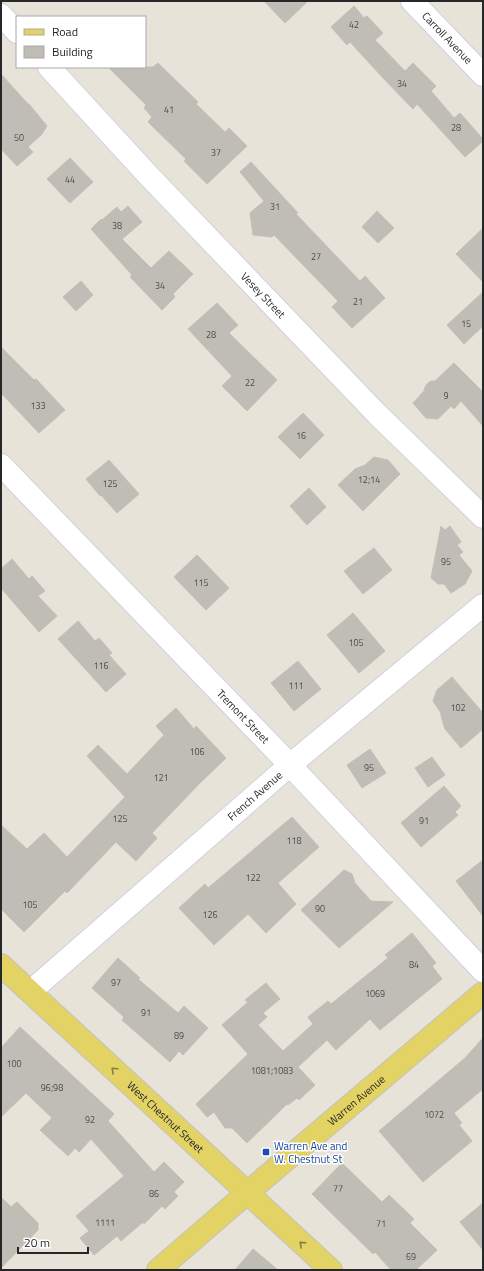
<svg xmlns="http://www.w3.org/2000/svg" width="484" height="1271" font-family="'Titillium Web',sans-serif">
<style>
.building{fill:#c0bdb6;stroke:#c3bfb3}
.lines{fill:none;stroke-linecap:round;stroke-linejoin:round}
.minor-casing{stroke:#cfd0df;stroke-width:24}
.major-casing{stroke:#c3c3c3;stroke-width:24}
.minor{stroke:#fff;stroke-width:22}
.major{stroke:#e3d364;stroke-width:22}
.oneway{stroke:#857d46}
.transit-dot{fill:#1a4fb4;stroke:#fff;stroke-width:1.5}
.labels{text-anchor:middle;stroke-width:3;stroke-linejoin:round;paint-order:stroke}
.number-label{font-size:9px;fill:#4d4c4b}
.street-label{font-size:11px;fill:#272727;stroke:#fff}
.transit-label{font-size:11px;fill:#164399;stroke:#fff;text-anchor:start}
</style>
<rect width="100%" height="100%" fill="#e8e3d9"/>
<path class="building" d="M 264,1 L 308,1 L 285,23 Z
M 354,6 L 364,18 L 367,16 L 383,33 L 375,40 L 405,71 L 413,63 L 436,86 L 431,91 L 454,118 L 460,113 L 483,139 L 483,141 L 465,157 L 417,104 L 413,109 L 384,79 L 350,42 L 347,45 L 331,27 Z
M 158,63 L 198,102 L 196,104 L 225,132 L 229,128 L 247,146 L 207,184 L 184,161 L 186,159 L 148,122 L 152,117 L 144,108 L 146,105 L 108,67 L 153,67 Z
M 1,74 L 28,104 L 29,104 L 47,126 L 42,134 L 28,147 L 33,152 L 17,166 L 1,149 Z
M 70,158 L 93,182 L 70,203 L 47,179 Z
M 251,162 L 298,213 L 296,214 L 360,281 L 365,276 L 385,298 L 352,328 L 332,307 L 338,301 L 274,235 L 272,237 L 253,235 L 250,213 L 264,201 L 240,172 Z
M 128,206 L 142,222 L 122,239 L 151,268 L 169,251 L 193,274 L 173,294 L 175,297 L 162,310 L 130,277 L 132,275 L 91,229 L 101,219 L 102,220 L 117,207 L 121,212 Z
M 377,211 L 394,228 L 378,243 L 362,227 Z
M 483,228 L 483,282 L 456,254 Z
M 81,281 L 93,295 L 76,311 L 63,297 Z
M 483,292 L 483,326 L 464,344 L 447,325 Z
M 217,303 L 238,325 L 229,333 L 277,380 L 247,411 L 222,386 L 232,376 L 188,329 Z
M 1,347 L 34,380 L 36,379 L 65,410 L 39,433 L 1,393 Z
M 454,363 L 483,392 L 483,426 L 461,401 L 454,409 L 451,406 L 438,419 L 426,418 L 413,403 L 424,391 L 425,387 L 427,384 L 431,381 L 435,381 Z
M 303,413 L 324,435 L 300,459 L 278,437 Z
M 374,457 L 388,460 L 400,474 L 363,511 L 338,485 L 355,469 L 365,465 Z
M 109,460 L 139,494 L 117,513 L 101,495 L 100,496 L 86,479 Z
M 309,488 L 326,507 L 307,525 L 290,506 Z
M 441,526 L 445,530 L 450,526 L 461,542 L 457,545 L 463,552 L 459,555 L 472,571 L 465,584 L 451,593 L 444,584 L 438,584 L 431,578 Z
M 374,548 L 392,570 L 363,594 L 344,571 Z
M 197,555 L 229,588 L 206,610 L 174,577 Z
M 12,559 L 29,579 L 32,576 L 45,591 L 38,596 L 57,616 L 39,632 L 1,588 L 1,569 Z
M 353,613 L 385,651 L 359,673 L 327,635 Z
M 78,621 L 95,641 L 99,638 L 112,653 L 109,655 L 126,674 L 106,692 L 58,639 Z
M 298,661 L 321,689 L 294,711 L 271,683 Z
M 452,677 L 483,713 L 483,729 L 461,748 L 445,729 L 441,716 L 441,713 L 433,701 L 437,690 Z
M 176,708 L 194,729 L 196,726 L 226,758 L 199,784 L 152,833 L 157,838 L 136,861 L 116,842 L 67,893 L 65,891 L 24,932 L 1,909 L 1,825 L 27,849 L 44,833 L 67,857 L 125,797 L 87,756 L 98,745 L 127,774 L 164,735 L 156,726 Z
M 370,749 L 386,773 L 362,788 L 347,765 Z
M 432,757 L 445,775 L 428,787 L 415,768 Z
M 444,786 L 461,806 L 455,812 L 458,815 L 421,847 L 401,823 Z
M 292,817 L 319,847 L 278,883 L 296,904 L 266,933 L 248,914 L 214,945 L 179,908 L 205,884 L 208,888 Z
M 483,860 L 483,916 L 456,881 Z
M 344,870 L 352,874 L 355,883 L 371,901 L 393,902 L 339,948 L 301,910 Z
M 412,933 L 436,963 L 432,966 L 442,979 L 380,1030 L 370,1019 L 336,1050 L 327,1040 L 298,1067 L 315,1085 L 299,1100 L 297,1098 L 288,1105 L 287,1104 L 247,1143 L 232,1128 L 225,1128 L 214,1112 L 207,1117 L 196,1104 L 248,1054 L 222,1025 L 248,1002 L 245,1000 L 266,983 L 280,999 L 263,1013 L 267,1017 L 258,1025 L 283,1051 L 313,1024 L 308,1017 L 328,1001 L 331,1004 L 388,958 L 385,955 Z
M 118,958 L 140,978 L 138,979 L 178,1013 L 184,1006 L 208,1028 L 183,1055 L 179,1051 L 170,1062 L 122,1020 L 124,1017 L 92,988 Z
M 20,1027 L 114,1114 L 108,1121 L 154,1172 L 164,1162 L 184,1182 L 174,1192 L 178,1196 L 165,1209 L 162,1206 L 144,1224 L 143,1222 L 121,1241 L 117,1236 L 94,1255 L 80,1238 L 89,1231 L 76,1216 L 124,1176 L 91,1139 L 79,1152 L 75,1148 L 68,1156 L 40,1130 L 52,1118 L 26,1093 L 1,1117 L 1,1048 Z
M 483,1038 L 483,1089 L 454,1113 L 462,1123 L 459,1125 L 472,1141 L 423,1182 L 379,1131 L 465,1058 Z
M 342,1163 L 382,1202 L 389,1195 L 414,1219 L 410,1223 L 437,1250 L 416,1270 L 391,1270 L 375,1252 L 373,1254 L 312,1194 Z
M 1,1197 L 11,1207 L 17,1202 L 38,1223 L 38,1230 L 1,1268 Z
M 483,1203 L 483,1250 L 460,1222 Z
M 253,1249 L 278,1270 L 235,1270 Z"/>
<g class="lines">
<defs>
<g id="minor">
<path id="s1" d="M 412,1 L 483,75"/>
<path d="M 1,15 L 17,32"/>
<path id="s2" d="M 49,67 L 148,175 L 377,414 L 483,517"/>
<path id="s3" d="M 1,465 L 290,765 L 483,971"/>
<path id="s4" d="M 31,991 L 290,765 L 483,605"/>
</g>
<g id="major">
<path id="s5" d="M 1,965 L 331,1270"/>
<path id="s6" d="M 158,1270 L 247,1193 L 483,993"/>
</g>
</defs>
<use href="#minor" class="minor-casing"/>
<use href="#major" class="major-casing"/>
<use href="#minor" class="minor"/>
<use href="#major" class="major"/>
</g>
<defs><path id="oneway-chevron" d="M-2-3.5L2.5 0L-2 3.5" fill="none" stroke-width="1.6" stroke-linecap="round" stroke-linejoin="round"/></defs>
<g class="oneway">
<use href="#oneway-chevron" transform="translate(114 1070) rotate(-137)"/>
<use href="#oneway-chevron" transform="translate(302 1244) rotate(-138)"/>
</g>
<rect class="transit-dot" x="262" y="1148" width="8" height="8" rx="2"/>
<g class="labels">
<g class="number-label">
<text x="354" y="28">42</text>
<text x="402" y="87">34</text>
<text x="169" y="113">41</text>
<text x="456" y="131">28</text>
<text x="19" y="141">50</text>
<text x="216" y="156">37</text>
<text x="70" y="183">44</text>
<text x="275" y="210">31</text>
<text x="117" y="229">38</text>
<text x="316" y="260">27</text>
<text x="160" y="289">34</text>
<text x="358" y="305">21</text>
<text x="466" y="327">15</text>
<text x="211" y="338">28</text>
<text x="250" y="386">22</text>
<text x="446" y="399">9</text>
<text x="38" y="409">133</text>
<text x="301" y="439">16</text>
<text x="369" y="483">12;14</text>
<text x="110" y="487">125</text>
<text x="446" y="565">95</text>
<text x="201" y="586">115</text>
<text x="356" y="646">105</text>
<text x="101" y="669">116</text>
<text x="296" y="689">111</text>
<text x="458" y="711">102</text>
<text x="197" y="755">106</text>
<text x="369" y="771">95</text>
<text x="161" y="781">121</text>
<text x="120" y="822">125</text>
<text x="424" y="824">91</text>
<text x="294" y="844">118</text>
<text x="253" y="881">122</text>
<text x="30" y="908">105</text>
<text x="320" y="912">90</text>
<text x="210" y="918">126</text>
<text x="414" y="968">84</text>
<text x="116" y="986">97</text>
<text x="375" y="997">1069</text>
<text x="146" y="1016">91</text>
<text x="179" y="1039">89</text>
<text x="14" y="1067">100</text>
<text x="272" y="1074">1081;1083</text>
<text x="52" y="1091">96;98</text>
<text x="434" y="1118">1072</text>
<text x="90" y="1123">92</text>
<text x="338" y="1192">77</text>
<text x="154" y="1197">86</text>
<text x="105" y="1226">1111</text>
<text x="381" y="1227">71</text>
<text x="411" y="1260">69</text>
</g>
<g class="street-label">
<text dy="4" stroke="none"><textPath href="#s1" startOffset="51">Carroll Avenue</textPath></text>
<text dy="4" stroke="none"><textPath href="#s2" startOffset="313">Vesey Street</textPath></text>
<text dy="4" stroke="none"><textPath href="#s3" startOffset="349">Tremont Street</textPath></text>
<text dy="4" stroke="none"><textPath href="#s4" startOffset="297">French Avenue</textPath></text>
<text dy="4" stroke="none"><textPath href="#s6" startOffset="261">Warren Avenue</textPath></text>
<text dy="4" stroke="none"><textPath href="#s5" startOffset="224">West Chestnut Street</textPath></text>
</g>
<g class="transit-label">
<text x="274" y="1150">Warren Ave and<tspan x="274" dy="13">W. Chestnut St</tspan></text>
</g>
</g>
<rect width="484" height="1271" fill="none" stroke="#272727" stroke-width="4"/>
<rect x="16" y="16" width="130" height="52" fill="#ffffff" stroke="#a9a9a9"/>
<rect x="24" y="29" width="20" height="6" fill="#e3d364" stroke="#a9a9a9"/>
<text x="52" y="36" font-size="12" fill="#272727">Road</text>
<rect x="24" y="46" width="20" height="12" fill="#c0bdb6" stroke="#a9a9a9"/>
<text x="52" y="56" font-size="12" fill="#272727">Building</text>
<path d="M18 1247v6h70v-6" fill="none" stroke="#272727" stroke-width="2"/>
<text x="24" y="1247" font-size="12" fill="#272727" stroke="#ffffff" stroke-width="3" paint-order="stroke">20 m</text>
</svg>
